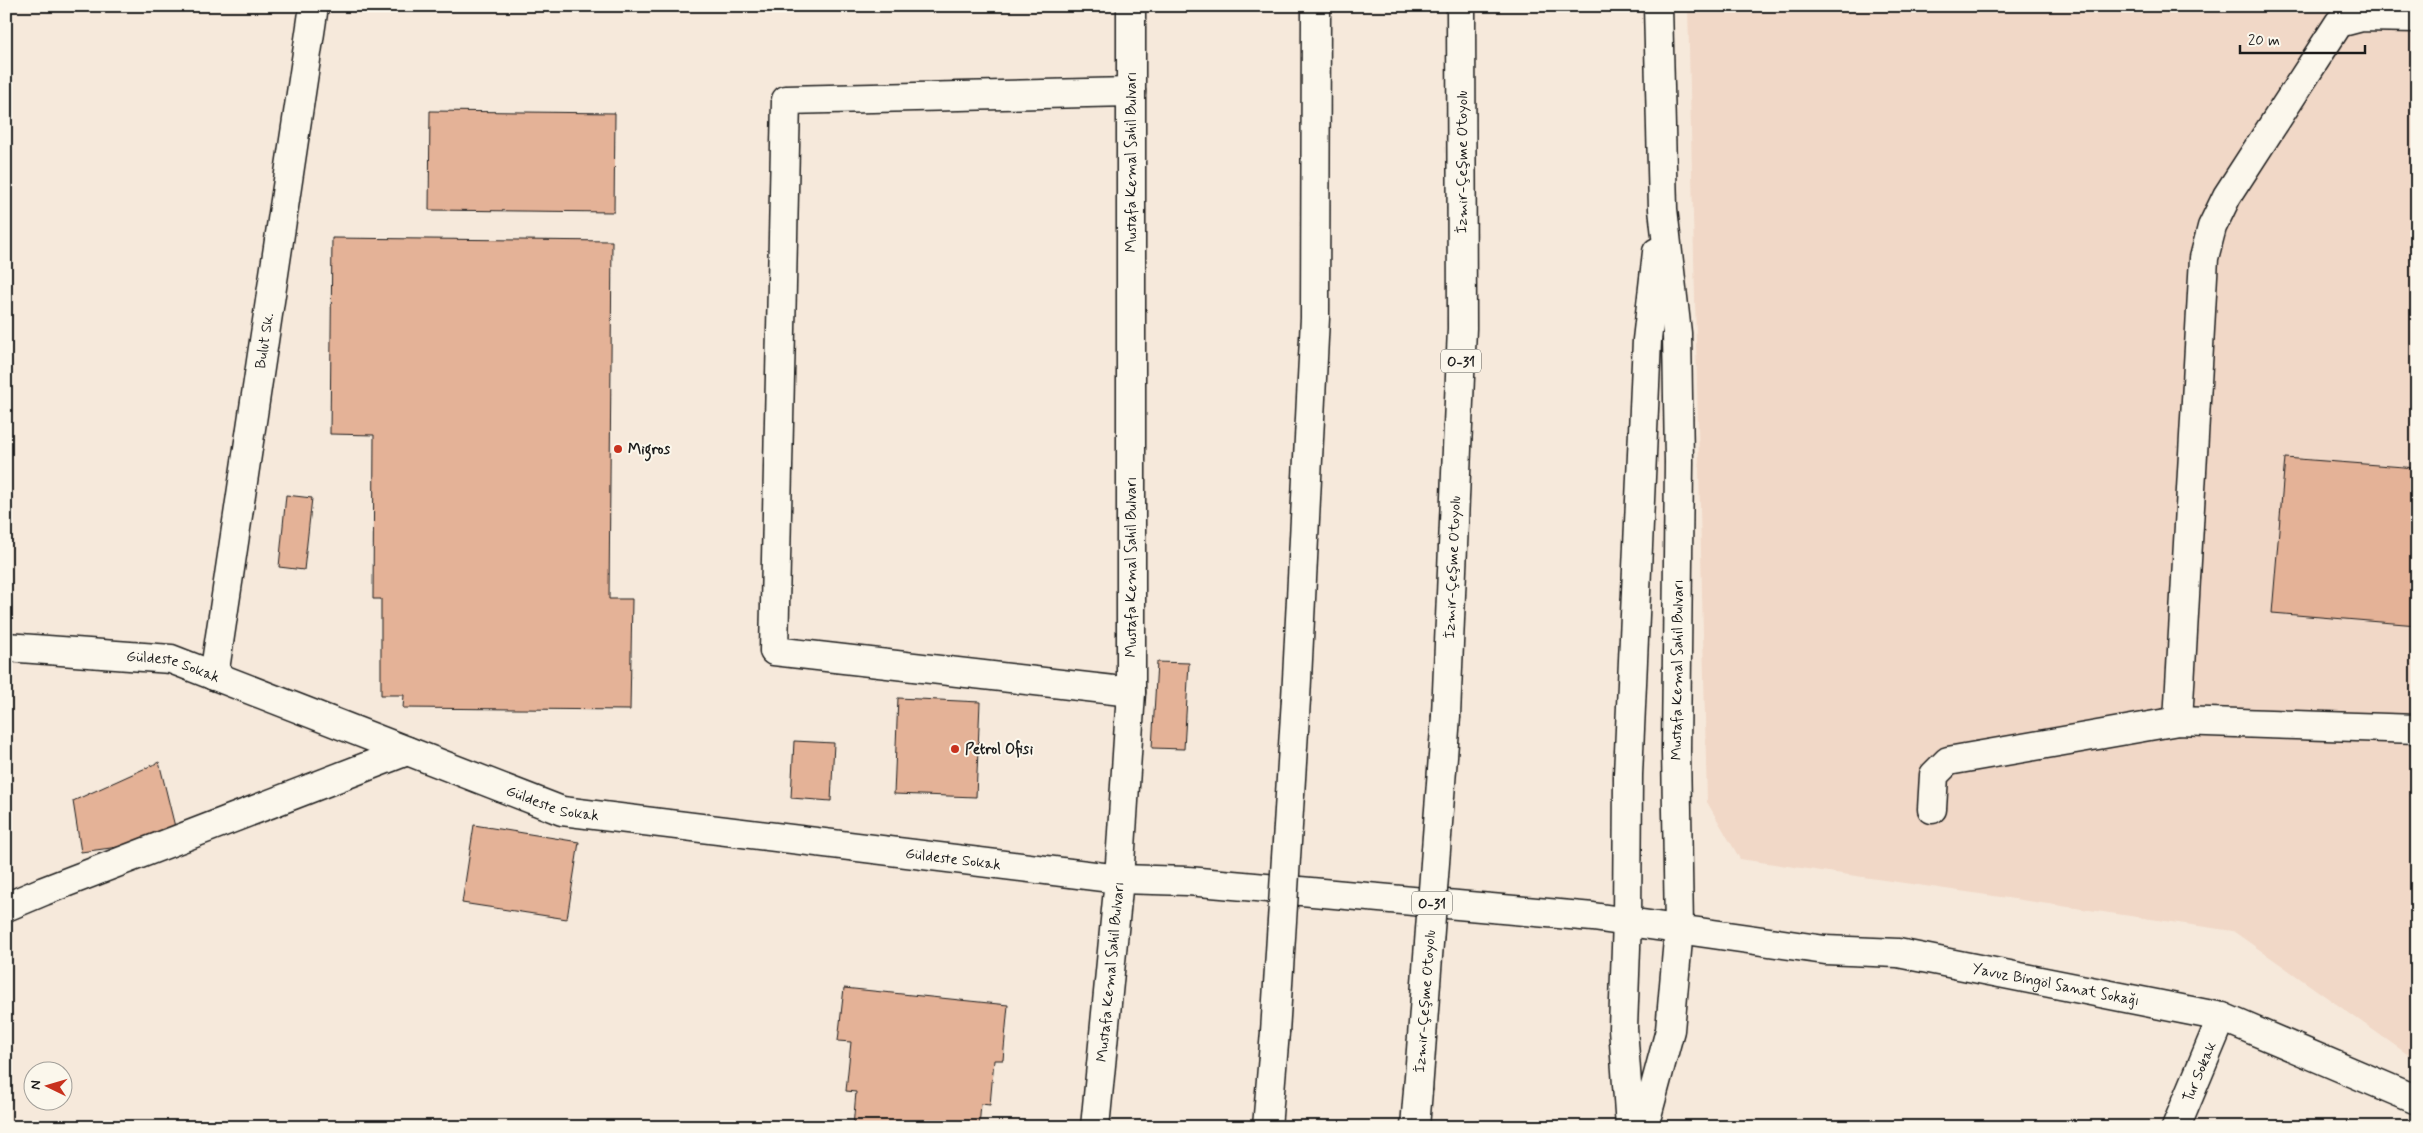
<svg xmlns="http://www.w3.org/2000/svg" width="2423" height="1133" font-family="Mynerve,sans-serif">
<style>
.built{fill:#f1d8c7}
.building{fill:#e4b297;stroke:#1c1c1c}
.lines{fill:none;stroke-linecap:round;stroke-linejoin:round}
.minor-casing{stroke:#1c1c1c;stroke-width:31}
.major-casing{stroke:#1c1c1c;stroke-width:31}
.highway-casing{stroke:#1c1c1c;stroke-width:31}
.minor{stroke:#fbf7ec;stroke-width:28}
.major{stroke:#fbf7ec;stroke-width:28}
.highway{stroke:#fbf7ec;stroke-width:28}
.highway-bridge-casing{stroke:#1c1c1c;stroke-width:31;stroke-linecap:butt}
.highway-bridge{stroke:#fbf7ec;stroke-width:28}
.poi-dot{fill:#c8321e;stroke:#fbf7ec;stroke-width:2}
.labels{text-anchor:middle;stroke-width:4;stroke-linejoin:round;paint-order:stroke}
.shield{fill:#fbf7ec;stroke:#5f5e5a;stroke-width:1}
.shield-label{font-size:14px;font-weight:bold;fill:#1c1c1c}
.street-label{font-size:15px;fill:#1c1c1c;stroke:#fbf7ec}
.poi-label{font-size:15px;font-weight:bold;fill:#1c1c1c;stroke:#fbf7ec;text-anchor:start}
</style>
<rect width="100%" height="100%" fill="#f6e9db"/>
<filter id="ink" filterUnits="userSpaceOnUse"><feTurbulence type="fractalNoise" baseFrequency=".02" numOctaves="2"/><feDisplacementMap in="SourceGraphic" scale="10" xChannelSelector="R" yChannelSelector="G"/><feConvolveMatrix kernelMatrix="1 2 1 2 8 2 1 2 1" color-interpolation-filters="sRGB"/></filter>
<g filter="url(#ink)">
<path class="built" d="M 1688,6 L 2417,6 L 2417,1061 L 2233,931 L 1740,859 L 1707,802 Z"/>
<path class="building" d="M 430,111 L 615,113 L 614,212 L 429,210 Z
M 332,238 L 612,241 L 609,599 L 632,599 L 630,710 L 403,708 L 404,695 L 381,695 L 381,599 L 373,599 L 374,435 L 330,434 Z
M 2285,458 L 2417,468 L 2417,625 L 2272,613 Z
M 286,495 L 312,498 L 304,570 L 279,567 Z
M 1157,662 L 1189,663 L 1184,749 L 1152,748 Z
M 898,698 L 980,702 L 976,797 L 894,794 Z
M 794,741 L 834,743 L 831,801 L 791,798 Z
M 159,762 L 178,839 L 81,852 L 73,801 Z
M 474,825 L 579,842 L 567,919 L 462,903 Z
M 844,988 L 1008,1005 L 1003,1060 L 994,1060 L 990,1105 L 981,1104 L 979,1127 L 853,1127 L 856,1092 L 846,1091 L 851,1042 L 838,1041 Z"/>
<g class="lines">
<defs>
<g id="minor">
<path id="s1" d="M 6,647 L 171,659 L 562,811 L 1119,879 L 1188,881 L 1593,917 L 1825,950 L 1898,953 L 2222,1017 L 2417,1100"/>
<path id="s2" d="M 214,676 L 314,6"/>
<path d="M 1131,692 L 774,651 L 786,100 L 1131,92"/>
<path d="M 2178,721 L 2204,258 L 2212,227 L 2227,196 L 2339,23 L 2362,17 L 2417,18"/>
<path d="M 1932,809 L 1934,775 L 1948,761 L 2178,721 L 2417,729"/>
<path d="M 6,907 L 44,891 L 407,751"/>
<path d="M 1630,1127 L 1623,1028 L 1627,921 L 1628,775 L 1647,340 L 1657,252"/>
<path id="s3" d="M 1644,1127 L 1670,1030 L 1679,928 L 1676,751 L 1679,462 L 1677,333 L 1663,209 L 1658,6"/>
<path id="s4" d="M 2176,1127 L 2222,1017"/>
</g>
<g id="major">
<path id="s5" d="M 1095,1127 L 1119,879 L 1131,692 L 1131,6"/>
</g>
<g id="highway">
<path d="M 1296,699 L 1315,318 L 1316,6"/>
<path id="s6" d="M 1446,716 L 1462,328 L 1461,6"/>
<path d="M 1267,1127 L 1275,1032"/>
<path d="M 1415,1127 L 1418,1090"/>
</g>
</defs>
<use href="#minor" class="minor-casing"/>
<use href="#major" class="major-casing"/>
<use href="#highway" class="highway-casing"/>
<use href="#minor" class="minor"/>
<use href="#major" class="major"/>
<use href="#highway" class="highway"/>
<defs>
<g id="highway-bridge">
<path d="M 1275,1032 L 1296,699"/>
<path id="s7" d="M 1418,1090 L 1446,716"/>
</g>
</defs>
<use href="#highway-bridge" class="highway-bridge-casing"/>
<use href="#highway-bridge" class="highway-bridge"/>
</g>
</g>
<g class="poi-dot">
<circle cx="618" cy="449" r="5"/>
<circle cx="955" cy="749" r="5"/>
</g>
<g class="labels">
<g class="shield">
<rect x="1441" y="349.5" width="40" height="23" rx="4"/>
<rect x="1412" y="891.5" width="40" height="23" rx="4"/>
</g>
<g class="shield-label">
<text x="1461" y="366">O-31</text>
<text x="1432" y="908">O-31</text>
</g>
<g class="street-label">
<text transform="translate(1131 162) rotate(-90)" y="5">Mustafa Kemal Sahil Bulvarı</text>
<text transform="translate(1462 162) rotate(-90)" y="5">İzmir-Çeşme Otoyolu</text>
<text dy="5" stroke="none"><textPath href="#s2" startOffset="339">Bulut Sk.</textPath></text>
<text transform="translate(1131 567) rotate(-90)" y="5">Mustafa Kemal Sahil Bulvarı</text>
<text dy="5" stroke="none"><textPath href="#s6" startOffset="149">İzmir-Çeşme Otoyolu</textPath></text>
<text dy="5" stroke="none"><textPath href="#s1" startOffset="169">Güldeste Sokak</textPath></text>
<text dy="5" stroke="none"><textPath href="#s3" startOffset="461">Mustafa Kemal Sahil Bulvarı</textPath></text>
<text dy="5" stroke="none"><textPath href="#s1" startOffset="574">Güldeste Sokak</textPath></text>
<text dy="5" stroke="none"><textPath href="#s1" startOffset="979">Güldeste Sokak</textPath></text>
<text dy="5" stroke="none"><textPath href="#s5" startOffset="156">Mustafa Kemal Sahil Bulvarı</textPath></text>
<text dy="5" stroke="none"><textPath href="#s1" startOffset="2090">Yavuz Bingöl Sanat Sokağı</textPath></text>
<text dy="5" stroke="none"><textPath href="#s7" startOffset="89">İzmir-Çeşme Otoyolu</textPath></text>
<text dy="5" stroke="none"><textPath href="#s4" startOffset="60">Tur Sokak</textPath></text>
</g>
<g class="poi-label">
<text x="628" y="454">Migros</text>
<text x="965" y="754">Petrol Ofisi</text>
</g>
</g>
<rect width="2423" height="1133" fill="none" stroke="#fbf7ec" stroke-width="25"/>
<rect x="12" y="12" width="2398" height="1108" fill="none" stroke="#1c1c1c" stroke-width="2" filter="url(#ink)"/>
<g transform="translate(48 1086) rotate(275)"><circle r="24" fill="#fbf7ec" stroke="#a29f99"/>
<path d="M0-4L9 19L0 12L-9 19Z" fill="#c8321e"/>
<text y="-8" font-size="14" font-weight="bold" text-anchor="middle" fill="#1c1c1c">N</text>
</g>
<path d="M2240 45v8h125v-8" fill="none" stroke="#1c1c1c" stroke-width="2.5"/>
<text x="2248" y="45" font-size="15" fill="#1c1c1c" stroke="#fbf7ec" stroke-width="4" paint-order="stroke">20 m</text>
</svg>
